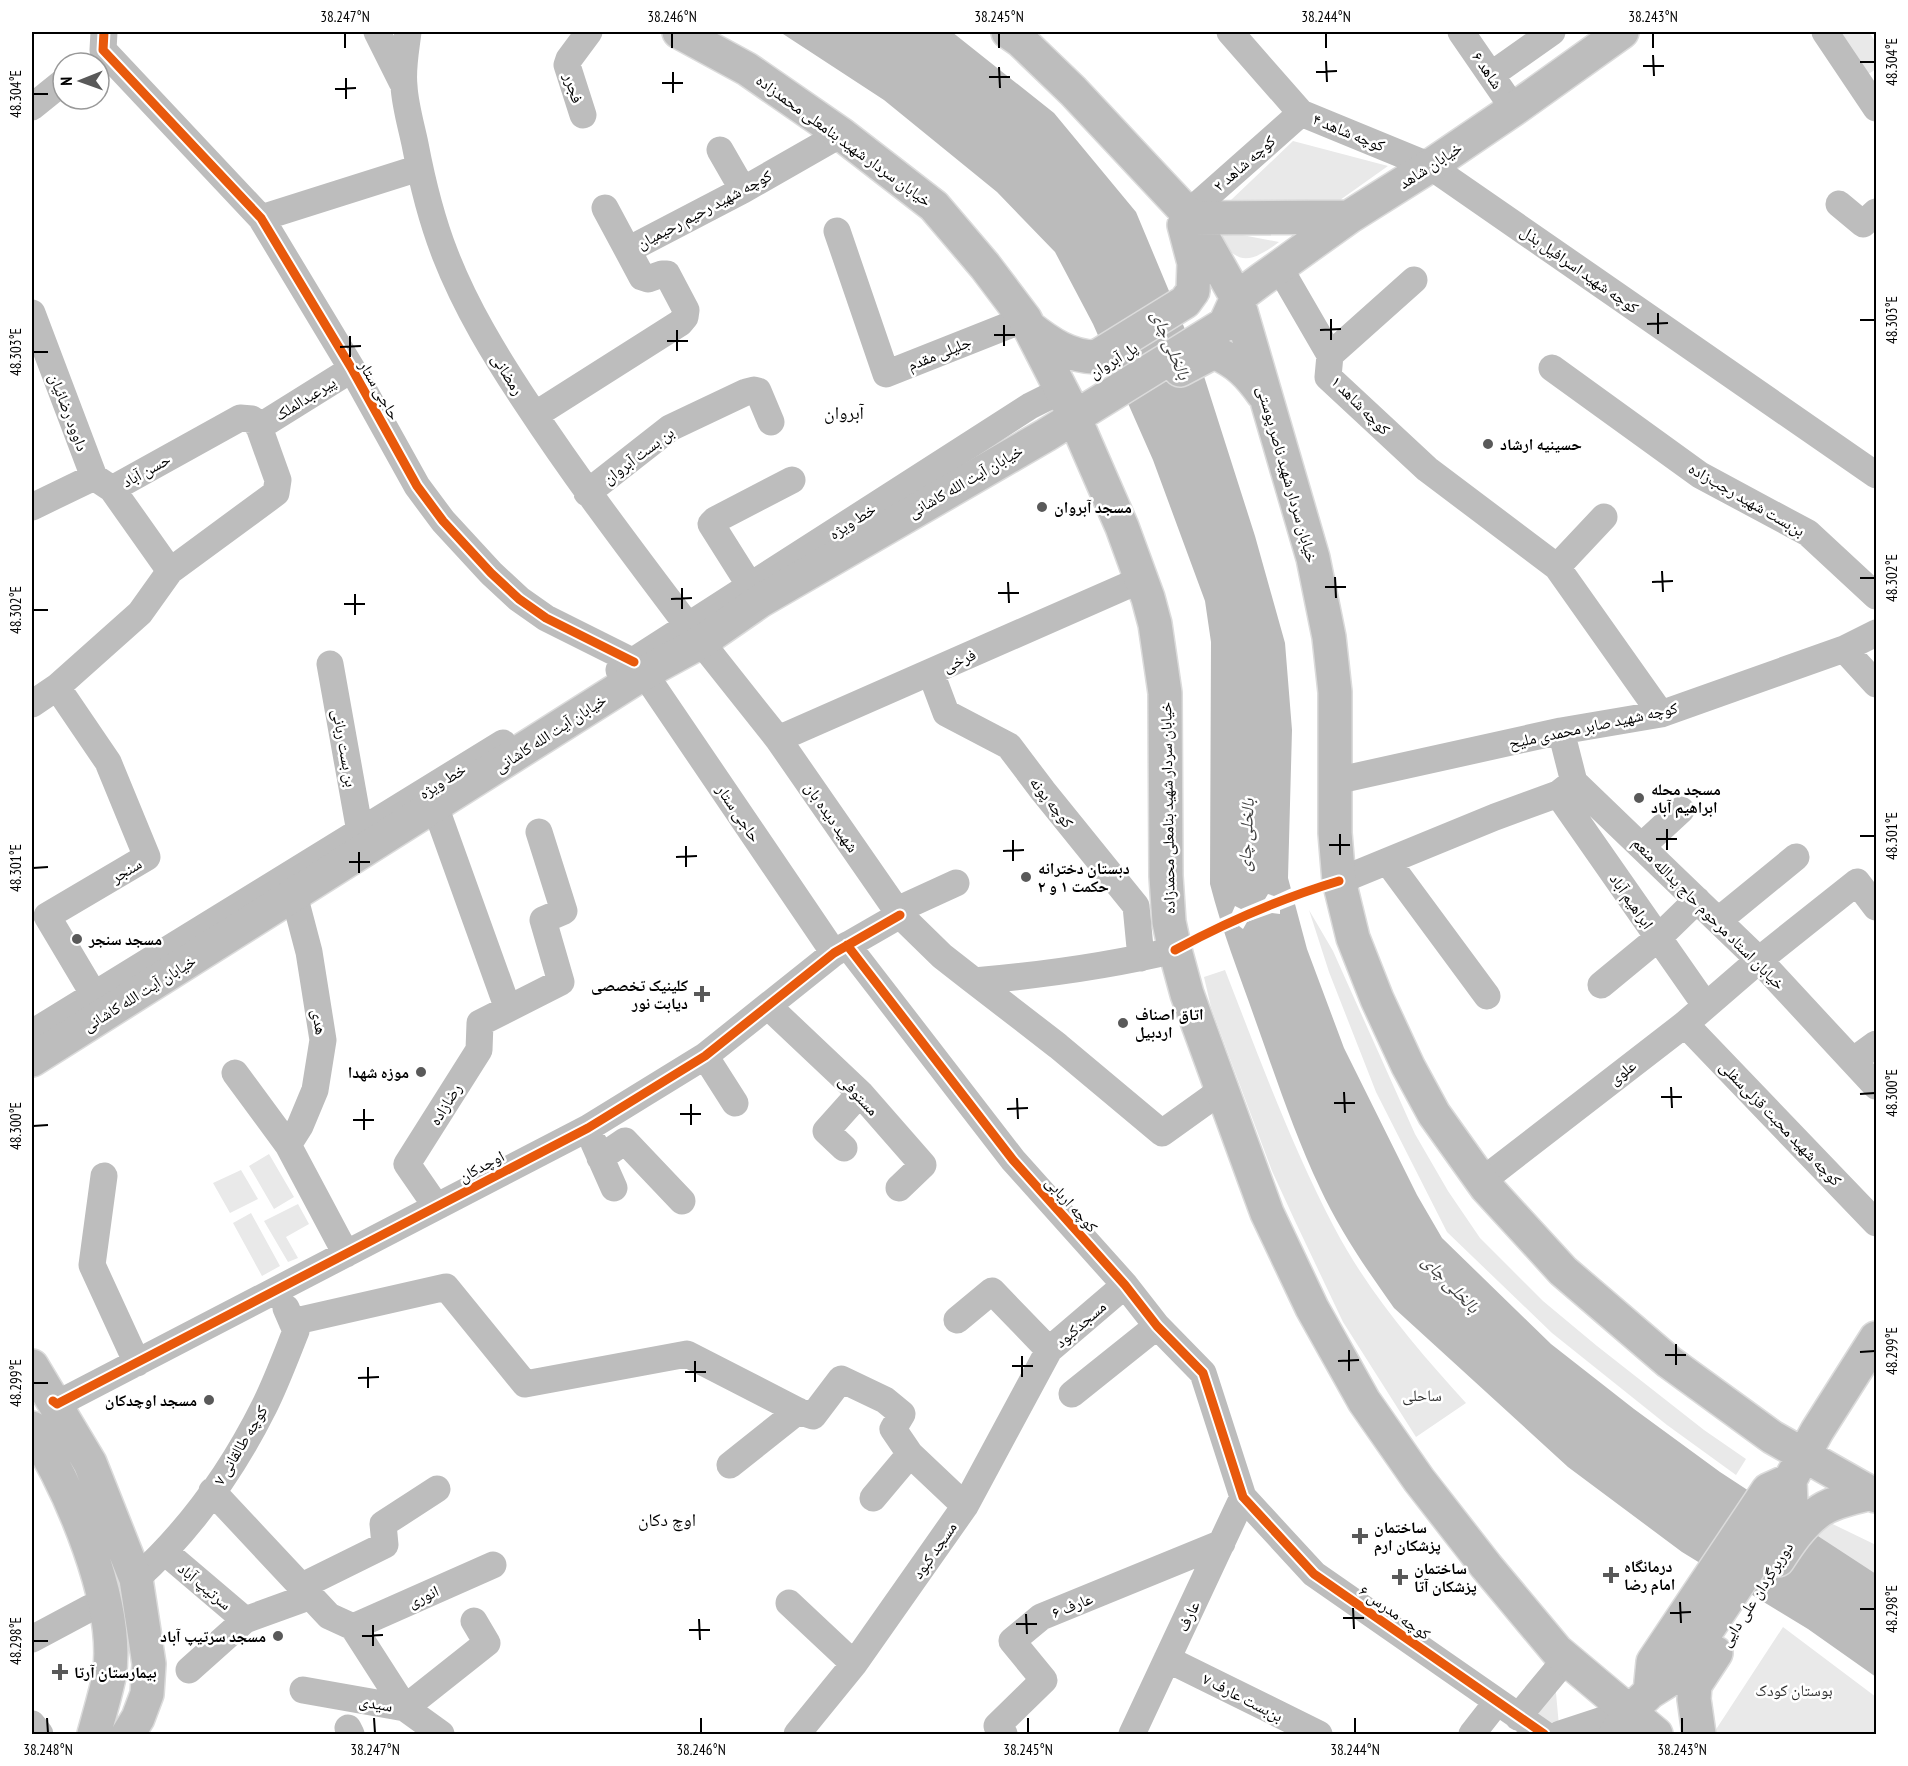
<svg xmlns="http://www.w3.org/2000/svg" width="1908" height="1766" font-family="'PT Sans Narrow','Noto Naskh Arabic',sans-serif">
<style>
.green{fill:#e9e9e9}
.water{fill:#bbb}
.pier{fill:#fff}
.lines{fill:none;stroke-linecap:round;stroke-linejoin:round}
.major-casing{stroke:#dbdbdb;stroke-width:36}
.minor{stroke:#bdbdbd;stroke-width:27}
.major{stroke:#bdbdbd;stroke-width:33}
.cycleway-casing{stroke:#fff;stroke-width:13}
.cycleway{stroke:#e8590c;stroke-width:9}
.ticks{fill:none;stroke:#000;stroke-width:2}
.poi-dot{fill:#595959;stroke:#fff;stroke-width:2}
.labels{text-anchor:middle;stroke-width:5;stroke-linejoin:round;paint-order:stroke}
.street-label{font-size:16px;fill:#000;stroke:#fff}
.poi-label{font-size:16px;font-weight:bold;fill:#000;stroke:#fff;text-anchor:start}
.park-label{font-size:16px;fill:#2e2e2e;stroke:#fff}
.water-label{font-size:18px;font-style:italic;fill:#3f3f3f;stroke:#fff}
.neighbourhood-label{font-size:18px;fill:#000;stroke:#fff}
.neatline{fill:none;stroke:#000;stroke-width:2}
.ticks-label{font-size:15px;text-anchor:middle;fill:#000}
</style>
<rect width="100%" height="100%" fill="#fff"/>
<path class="green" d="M 1845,32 L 1869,32 L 1876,43 L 1876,69 L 1867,75 L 1839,36 Z
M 1293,141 L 1388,166 L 1333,205 L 1231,200 Z
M 1211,229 L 1279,242 C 1243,269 1236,261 1211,229 Z
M 1309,910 L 1333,951 L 1415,1134 L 1448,1191 L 1480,1238 L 1543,1301 L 1597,1346 L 1704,1430 L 1746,1459 L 1736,1475 L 1667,1425 L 1552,1333 L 1447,1232 L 1376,1092 L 1329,972 Z
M 1225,970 C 1259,1057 1291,1145 1334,1227 C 1368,1292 1417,1349 1466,1403 L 1416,1437 L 1343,1322 L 1295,1221 L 1272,1171 L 1232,1064 L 1211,1007 L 1204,977 Z
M 269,1154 L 294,1197 L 274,1209 L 249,1166 Z
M 241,1170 L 258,1199 L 230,1213 L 213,1183 Z
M 298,1204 L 309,1224 L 286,1237 L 298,1258 L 288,1262 L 264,1221 Z
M 251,1213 L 280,1266 L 262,1276 L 233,1223 Z
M 1814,1515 L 1876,1545 L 1876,1575 L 1802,1533 Z
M 1783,1627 L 1876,1697 L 1876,1734 L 1713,1734 Z
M 1555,1682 L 1559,1726 L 1526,1715 Z"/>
<path class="water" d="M 780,32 L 952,32 L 1054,113 L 1136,212 L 1202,370 L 1255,536 L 1285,643 L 1292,730 L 1288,878 L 1307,949 L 1344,1048 L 1417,1195 L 1442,1238 L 1551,1344 L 1634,1409 L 1720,1472 L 1876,1574 L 1876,1677 L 1808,1629 L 1682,1552 L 1568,1467 L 1394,1308 C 1367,1270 1340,1231 1320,1188 C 1295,1135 1276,1078 1256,1022 C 1240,976 1222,931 1210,884 L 1211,642 L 1205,601 L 1153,460 L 1093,324 L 1055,252 L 997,192 L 884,100 Z"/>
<path class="pier" d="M 1294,887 L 1298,903 L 1280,910 L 1280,914 L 1272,913 L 1247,922 L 1243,929 L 1239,926 L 1221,933 L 1217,920 L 1232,913 L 1235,906 L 1241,909 L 1265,899 L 1268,894 L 1274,896 Z"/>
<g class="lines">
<defs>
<path id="major" d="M 679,32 L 747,69 L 841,134 L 934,206 L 985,266 L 1025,319 L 1068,403 L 1122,527 L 1148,598 L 1155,624 L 1165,693 L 1166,876 L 1169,922 L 1175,950 L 1187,994 L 1267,1213 L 1312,1308 L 1364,1401 L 1419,1480 L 1486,1566 L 1557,1651 L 1656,1734
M 1008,32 L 1021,41 L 1073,91 L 1192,218 L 1237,298 L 1313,558 L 1329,637 L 1335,692 L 1335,833 L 1339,881 L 1353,938 L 1377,999 L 1408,1066 L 1434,1114 L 1486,1187 L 1563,1271 L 1669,1362 L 1772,1437 L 1876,1496
M 1192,218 L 1349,217
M 1029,327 C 1049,343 1070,357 1096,357 L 1185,302 L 1193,291 L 1194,263 L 1184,225
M 1180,370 L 1214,352 C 1238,363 1248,373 1263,394
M 32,1060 L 644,673 L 701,642 L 760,601 L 1046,435 L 1225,324 L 1237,298 L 1261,280 L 1349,217 L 1430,166 L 1514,109 L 1622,32
M 32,1366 L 90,1463 L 136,1579 L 149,1664 L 147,1694 L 138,1718 L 128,1734
M 32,1428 C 70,1489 121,1604 109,1677 C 105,1696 99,1716 94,1734
M 1778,1560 C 1789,1543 1801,1525 1817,1513 C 1831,1502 1853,1498 1871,1493
M 1650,1692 L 1653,1662 L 1768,1490 L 1790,1480
M 1615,1734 L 1630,1711 L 1650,1692 L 1677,1675 L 1780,1521 L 1791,1505 L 1790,1480 L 1817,1431 L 1876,1338
M 1699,1734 L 1694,1699 L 1695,1685 L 1716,1653"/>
</defs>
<use href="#major" class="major-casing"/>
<path class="minor" d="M 104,32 L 103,50 L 261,218 L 352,369 L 417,486 L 443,521 L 491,573 L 519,599 L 546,618 L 634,662
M 377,32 L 402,82
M 408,32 C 406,49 402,68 404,86 C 405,105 411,125 415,144 C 422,181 431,218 445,254 C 466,308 496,357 528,405 C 578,481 633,553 688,626
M 1230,32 L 1301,113 L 1430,166 L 1876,475
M 1461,32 L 1514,109
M 1825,32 L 1876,108
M 1491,75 L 1552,32
M 32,107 L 63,82
M 583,115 L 567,65 L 569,59 L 589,32
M 720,150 L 743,190
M 1839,204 L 1863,224 L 1876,212
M 1187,214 L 1301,113
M 261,218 L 419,168
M 837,231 L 886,374 L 1025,319
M 628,250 L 743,190 L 841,134
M 1279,267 L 1330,355 L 1328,377 L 1427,469 L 1557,567 L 1661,714
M 32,313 L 94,477
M 1330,355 L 1414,280
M 1552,368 L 1700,475 L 1808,533 L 1876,596
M 535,415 L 680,323 L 685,317 L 686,310 L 667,274 L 662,274 L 648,279 L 642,277 L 605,208
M 259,427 L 352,369
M 112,489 L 170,571
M 587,493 L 670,428 L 746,392 L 754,390 L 758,391 L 771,422
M 32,507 L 94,477 L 112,489 L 240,418 L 252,419 L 259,427 L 278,480 L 276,493 L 170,571 L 140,613 L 57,687 L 32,704
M 1557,567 L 1604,517
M 759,600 L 711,524 L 715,520 L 792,480
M 701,642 L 778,739 L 900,915 L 942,956 L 974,981 C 1042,975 1109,966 1175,950
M 1844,649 L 1876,684
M 330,664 L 360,832
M 619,670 L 1030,406 L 1062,390
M 644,673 L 834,953
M 931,673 L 946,713 L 1009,746 L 1043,791 L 1136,906 L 1141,958
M 57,687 L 108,762 L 147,857 L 47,916 L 103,1010
M 1561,731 L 1574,782 L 1759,960 L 1876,1086
M 778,739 L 1140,580
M 1335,781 L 1561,731 L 1661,714 L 1844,649 L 1876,633
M 1558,794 L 1706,1006
M 435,806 L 508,1009
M 1642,846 L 1681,810
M 1388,862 L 1487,996
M 1339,881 L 1495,817 L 1558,794 L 1572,783
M 294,895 L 309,952 L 323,1040 L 315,1090 L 300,1126 L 288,1145 L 346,1254
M 897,910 L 956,883
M 1719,920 L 1796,857
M 847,945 L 1013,1160 L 1125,1285 L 1157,1326 L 1203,1373 L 1243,1497 L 1314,1574 L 1544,1734
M 974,981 L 1058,1046 L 1162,1133 L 1222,1090
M 1601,985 L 1658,938 L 1697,900
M 768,1006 L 860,1093 L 923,1165 L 899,1188
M 1685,1024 L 1876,1223
M 32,1033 L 503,743
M 705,1056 L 735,1103
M 1854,1060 L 1876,1044
M 235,1073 L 288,1145
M 594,1143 L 614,1188
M 844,1148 L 826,1131 L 860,1093
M 600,1158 L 625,1141 L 682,1201
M 104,1176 L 92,1265 L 137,1363
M 1482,1181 L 1685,1024 L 1759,960 L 1857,882 L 1876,907
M 436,1206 L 407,1164 L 479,1050 L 480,1023 L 561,982 L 543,920 L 564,911 L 539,832
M 957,1320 L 992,1291 L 1049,1350 L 1125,1285
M 292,1322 L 446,1287 L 525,1384 L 687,1354 L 798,1411 L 813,1416 L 841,1379 L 885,1400 L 902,1414 L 893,1429 L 910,1454 L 965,1506
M 1072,1394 L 1157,1326
M 53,1401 L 57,1404 L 588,1128 L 705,1056 L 834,953 L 900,915
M 730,1465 L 798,1411
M 212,1491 L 329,1616 L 353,1627 L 405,1708
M 873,1498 L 910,1454
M 165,1552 L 245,1620 L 311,1596
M 136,1579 C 189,1531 232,1471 264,1407 C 276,1383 286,1356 296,1331 L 286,1308
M 302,1586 L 385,1545 L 383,1524 L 437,1489
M 789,1603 L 854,1664
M 353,1627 L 493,1565
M 32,1639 L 90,1608
M 1167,1659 L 1319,1734
M 189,1670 L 245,1620
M 303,1690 L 405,1708 L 441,1734
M 405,1708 L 487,1643 L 474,1621
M 1518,1717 L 1566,1659
M 32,1724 L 40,1734
M 348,1728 L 351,1734
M 797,1734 L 854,1664 L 965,1506 L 1049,1350
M 1004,1734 L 997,1726 L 1044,1680 L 1012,1641 L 1041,1617 L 1222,1543
M 1132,1734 L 1243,1497
M 1472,1734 L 1497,1702
M 1560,1734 L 1630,1711"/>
<use href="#major" class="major"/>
<defs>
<path id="cycleway" d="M 104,32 L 103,50 L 261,218 L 352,369 L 417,486 L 443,521 L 491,573 L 519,599 L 546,618 L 634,662
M 847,945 L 1013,1160 L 1125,1285 L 1157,1326 L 1203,1373 L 1243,1497 L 1314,1574 L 1544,1734
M 1175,950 C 1227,922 1282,898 1339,881
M 53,1401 L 57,1404 L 588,1128 L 705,1056 L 834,953 L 900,915"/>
</defs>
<use href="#cycleway" class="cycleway-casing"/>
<use href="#cycleway" class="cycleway"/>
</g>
<path class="ticks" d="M 345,33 L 345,48M 672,33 L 672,48M 999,33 L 999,48M 1326,33 L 1326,48M 1653,33 L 1653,48M 1653,55 L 1654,76M 1326,61 L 1327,82M 1860,62 L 1875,62M 1643,66 L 1664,66M 999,67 L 1000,88M 673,72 L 673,93M 1316,72 L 1337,71M 989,77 L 1010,77M 346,78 L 346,99M 662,83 L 683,83M 335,89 L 356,88M 33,94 L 48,94M 1658,313 L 1658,334M 1331,319 L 1331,340M 1860,320 L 1875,320M 1647,324 L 1668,323M 1004,325 L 1004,346M 677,330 L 677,351M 1320,330 L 1341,329M 994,335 L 1015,335M 350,336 L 350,357M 667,341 L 688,341M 340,347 L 361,346M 33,352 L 48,352M 1662,571 L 1663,592M 1335,577 L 1336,598M 1860,578 L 1875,578M 1008,582 L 1009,603M 1652,582 L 1673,581M 1325,587 L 1346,587M 682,588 L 682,609M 998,593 L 1019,593M 355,594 L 355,615M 671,599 L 692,598M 344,604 L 365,604M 33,610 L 48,610M 1667,829 L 1667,850M 1340,834 L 1340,855M 1860,836 L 1875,836M 1656,839 L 1677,839M 1013,840 L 1013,861M 1329,845 L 1350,845M 686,846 L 686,867M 1003,851 L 1024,850M 359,852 L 359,873M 676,857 L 697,856M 349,862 L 370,862M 33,868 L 48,867M 1671,1087 L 1672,1108M 1344,1092 L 1345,1113M 1860,1094 L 1875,1093M 1661,1097 L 1682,1097M 1017,1098 L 1018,1119M 1334,1103 L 1355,1103M 691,1104 L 691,1125M 364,1109 L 364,1130M 1007,1109 L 1028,1108M 680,1114 L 701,1114M 353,1120 L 374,1120M 33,1126 L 48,1125M 1676,1344 L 1676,1365M 1349,1350 L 1349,1371M 1860,1352 L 1875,1351M 1665,1355 L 1686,1355M 1022,1356 L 1022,1377M 695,1361 L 695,1382M 1338,1361 L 1359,1360M 1012,1366 L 1033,1366M 368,1367 L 368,1388M 685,1372 L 706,1372M 358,1378 L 379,1377M 33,1383 L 48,1383M 1680,1602 L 1681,1623M 1353,1608 L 1354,1629M 1860,1609 L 1875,1609M 1670,1613 L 1691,1612M 1026,1614 L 1027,1634M 1343,1618 L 1364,1618M 699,1619 L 700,1640M 1016,1624 L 1037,1624M 373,1625 L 373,1646M 689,1630 L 710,1630M 362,1636 L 383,1635M 33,1641 L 48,1641M 47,1718 L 48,1733M 374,1718 L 375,1733M 701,1718 L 701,1733M 1028,1718 L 1028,1733M 1355,1718 L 1355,1733M 1682,1718 L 1682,1733"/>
<g class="poi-dot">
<circle cx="1488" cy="444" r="6"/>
<circle cx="1042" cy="507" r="6"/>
<circle cx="1639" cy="798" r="6"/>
<circle cx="1026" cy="877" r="6"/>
<circle cx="77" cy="939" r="6"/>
<path d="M699 985h6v6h6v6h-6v6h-6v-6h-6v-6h6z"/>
<circle cx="1123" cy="1023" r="6"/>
<circle cx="421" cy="1072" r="6"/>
<circle cx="209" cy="1400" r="6"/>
<path d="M1357 1527h6v6h6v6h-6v6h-6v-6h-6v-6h6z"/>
<path d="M1608 1566h6v6h6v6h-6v6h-6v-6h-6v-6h6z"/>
<path d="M1397 1568h6v6h6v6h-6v6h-6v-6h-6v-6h6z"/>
<circle cx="278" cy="1636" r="6"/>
<path d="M57 1663h6v6h6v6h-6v6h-6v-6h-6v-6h6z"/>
</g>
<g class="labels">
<g class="street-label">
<text transform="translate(1488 70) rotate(56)" y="6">شاهد ۶</text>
<text transform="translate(574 88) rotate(73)" y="6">فجرر</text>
<text transform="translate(1349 132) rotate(22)" y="6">کوچه شاهد ۴</text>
<text transform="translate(844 140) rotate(36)" y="6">خیابان سردار شهید بنامعلی محمدزاده</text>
<text transform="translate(1244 163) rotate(-41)" y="6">کوچه شاهد ۲</text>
<text transform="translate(1430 165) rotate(-33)" y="6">خیابان شاهد</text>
<text transform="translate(704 209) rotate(-28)" y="6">کوچه شهید رحیم رحیمیان</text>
<text transform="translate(1580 269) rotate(35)" y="6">کوچه شهید اسرافیل بذل</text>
<text transform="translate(939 353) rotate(-22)" y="6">جلیلی مقدم</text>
<text transform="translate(1113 360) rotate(-32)" y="6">پل آبروان</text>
<text transform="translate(508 374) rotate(58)" y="6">رمضانی</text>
<text transform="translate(380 390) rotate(60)" y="6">حاجی ستار</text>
<text transform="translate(305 398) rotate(-32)" y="6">پیرعبدالملک</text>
<text transform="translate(1361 405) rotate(45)" y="6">کوچه شاهد ۱</text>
<text transform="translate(69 412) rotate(69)" y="6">داوود رضائیان</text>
<text transform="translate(638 455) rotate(-37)" y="6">بن بست آبروان</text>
<text transform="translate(146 470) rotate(-29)" y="6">حسن آباد</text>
<text transform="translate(1288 474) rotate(74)" y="6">خیابان سردار شهید ناصر پوستی</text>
<text transform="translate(965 481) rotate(-30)" y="6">خیابان آیت الله کاشانی</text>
<text transform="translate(1747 499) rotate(30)" y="6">بن‌بست شهید رجب‌زاده</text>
<text transform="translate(852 521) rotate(-33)" y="6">خط ویژه</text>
<text transform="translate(959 660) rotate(-24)" y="6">فرخی</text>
<text transform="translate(1593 725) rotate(-12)" y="6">کوچه شهید صابر محمدی ملیح</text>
<text transform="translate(550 733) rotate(-33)" y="6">خیابان آیت الله کاشانی</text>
<text transform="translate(345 748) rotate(80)" y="6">بن بست ربانی</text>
<text transform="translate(442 781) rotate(-32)" y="6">خط ویژه</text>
<text transform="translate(1052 802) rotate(52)" y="6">کوچه پونه</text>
<text transform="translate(1167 808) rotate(-91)" y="6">خیابان سردار شهید بنامعلی محمدزاده</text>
<text transform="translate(739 813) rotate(56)" y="6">حاجی ستار</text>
<text transform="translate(832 817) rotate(55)" y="6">شهید دیده بان</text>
<text transform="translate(126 870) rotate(-31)" y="6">سنجر</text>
<text transform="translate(1632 901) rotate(55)" y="6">ابراهیم آباد</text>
<text transform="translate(1709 913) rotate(45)" y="6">خیابان استاد مرحوم حاج یدالله منعم</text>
<text transform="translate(139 993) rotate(-32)" y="6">خیابان آیت الله کاشانی</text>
<text transform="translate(320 1022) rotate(81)" y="6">هدی</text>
<text transform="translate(1622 1072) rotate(-38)" y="6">علوی</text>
<text transform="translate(859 1095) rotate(46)" y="6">مستوفی</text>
<text transform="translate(445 1104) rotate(-58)" y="6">رضازاده</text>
<text transform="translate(1781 1123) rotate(46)" y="6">کوچه شهید محبت قزلی‌سفلی</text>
<text transform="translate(481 1166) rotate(-28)" y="6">اوچدکان</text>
<text transform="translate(1072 1204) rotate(48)" y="6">کوچه اربابی</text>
<text transform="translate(1080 1324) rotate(-41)" y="6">مسجدکبود</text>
<text transform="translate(240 1445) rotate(-59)" y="6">کوچه طالقانی ۷</text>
<text transform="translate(934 1550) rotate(-55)" y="6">مسجد کبود</text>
<text transform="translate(205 1586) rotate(40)" y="6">سرتیپ آباد</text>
<text transform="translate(1756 1594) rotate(-57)" y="6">دوربرگردان علی دایی</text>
<text transform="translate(423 1596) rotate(-24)" y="6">انوری</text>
<text transform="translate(1072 1605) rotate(-22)" y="6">عارف ۶</text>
<text transform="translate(1395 1612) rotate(35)" y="6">کوچه مدرس ۶</text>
<text transform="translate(1188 1616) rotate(-65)" y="6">عارف</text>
<text transform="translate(1243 1697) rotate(27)" y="6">بن‌بست عارف ۷</text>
<text transform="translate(376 1703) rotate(10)" y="6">سیدی</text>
</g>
<g class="poi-label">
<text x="1500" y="450">حسینیه ارشاد</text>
<text x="1054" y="513">مسجد آبروان</text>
<text x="1651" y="795">مسجد محله<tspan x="1651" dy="18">ابراهیم آباد</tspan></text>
<text x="1038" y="874">دبستان دخترانه<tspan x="1038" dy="18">حکمت ۱ و ۲</tspan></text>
<text x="89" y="945">مسجد سنجر</text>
<text x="688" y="991" text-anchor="end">کلینیک تخصصی<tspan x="688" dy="18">دیابت نور</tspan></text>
<text x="1135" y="1020">اتاق اصناف<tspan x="1135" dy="18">اردبیل</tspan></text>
<text x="409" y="1078" text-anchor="end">موزه شهدا</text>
<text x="197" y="1406" text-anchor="end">مسجد اوچدکان</text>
<text x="1374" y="1533">ساختمان<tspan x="1374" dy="18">پزشکان ارم</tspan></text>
<text x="1624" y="1572">درمانگاه<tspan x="1624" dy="18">امام رضا</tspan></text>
<text x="1414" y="1574">ساختمان<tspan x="1414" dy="18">پزشکان آتا</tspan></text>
<text x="266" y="1642" text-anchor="end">مسجد سرتیپ آباد</text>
<text x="74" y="1678">بیمارستان آرتا</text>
</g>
<g class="park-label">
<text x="1422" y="1401">ساحلی</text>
<text x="1794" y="1696">بوستان کودک</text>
</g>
<g class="water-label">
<text transform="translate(1171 345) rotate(67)" y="6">بالخلی چای</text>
<text transform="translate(1246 835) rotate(-87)" y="6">بالخلی چای</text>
<text transform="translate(1451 1284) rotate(46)" y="6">بالخلی چای</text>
</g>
<g class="neighbourhood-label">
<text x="844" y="419">آبروان</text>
<text x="667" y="1526">اوچ دکان</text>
</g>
</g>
<rect width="1908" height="1766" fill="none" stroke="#ffffff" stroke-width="66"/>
<g transform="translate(81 81) rotate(269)"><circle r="28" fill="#ffffff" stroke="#999999" stroke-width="1.5"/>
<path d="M0-4.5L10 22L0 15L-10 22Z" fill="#595959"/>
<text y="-9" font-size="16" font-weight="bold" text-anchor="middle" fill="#000000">N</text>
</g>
<rect x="33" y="33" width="1842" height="1700" class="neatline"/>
<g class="ticks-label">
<text x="345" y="22">38.247°N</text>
<text x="672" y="22">38.246°N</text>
<text x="999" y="22">38.245°N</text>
<text x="1326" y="22">38.244°N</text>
<text x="1653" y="22">38.243°N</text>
<text transform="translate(1892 62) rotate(-90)" y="5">48.304°E</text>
<text transform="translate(16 94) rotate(-90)" y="5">48.304°E</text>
<text transform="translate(1892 320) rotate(-90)" y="5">48.303°E</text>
<text transform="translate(16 352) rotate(-90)" y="5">48.303°E</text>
<text transform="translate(1892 578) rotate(-90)" y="5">48.302°E</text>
<text transform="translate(16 610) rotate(-90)" y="5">48.302°E</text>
<text transform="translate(1892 836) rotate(-90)" y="5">48.301°E</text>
<text transform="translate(16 868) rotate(-90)" y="5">48.301°E</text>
<text transform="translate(1892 1093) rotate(-90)" y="5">48.300°E</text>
<text transform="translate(16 1126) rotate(-90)" y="5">48.300°E</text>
<text transform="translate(1892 1351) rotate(-90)" y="5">48.299°E</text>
<text transform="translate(16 1383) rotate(-90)" y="5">48.299°E</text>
<text transform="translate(1892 1609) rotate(-90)" y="5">48.298°E</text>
<text transform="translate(16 1641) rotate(-90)" y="5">48.298°E</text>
<text x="48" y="1755">38.248°N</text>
<text x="375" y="1755">38.247°N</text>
<text x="701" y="1755">38.246°N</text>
<text x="1028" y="1755">38.245°N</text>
<text x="1355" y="1755">38.244°N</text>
<text x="1682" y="1755">38.243°N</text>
</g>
</svg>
